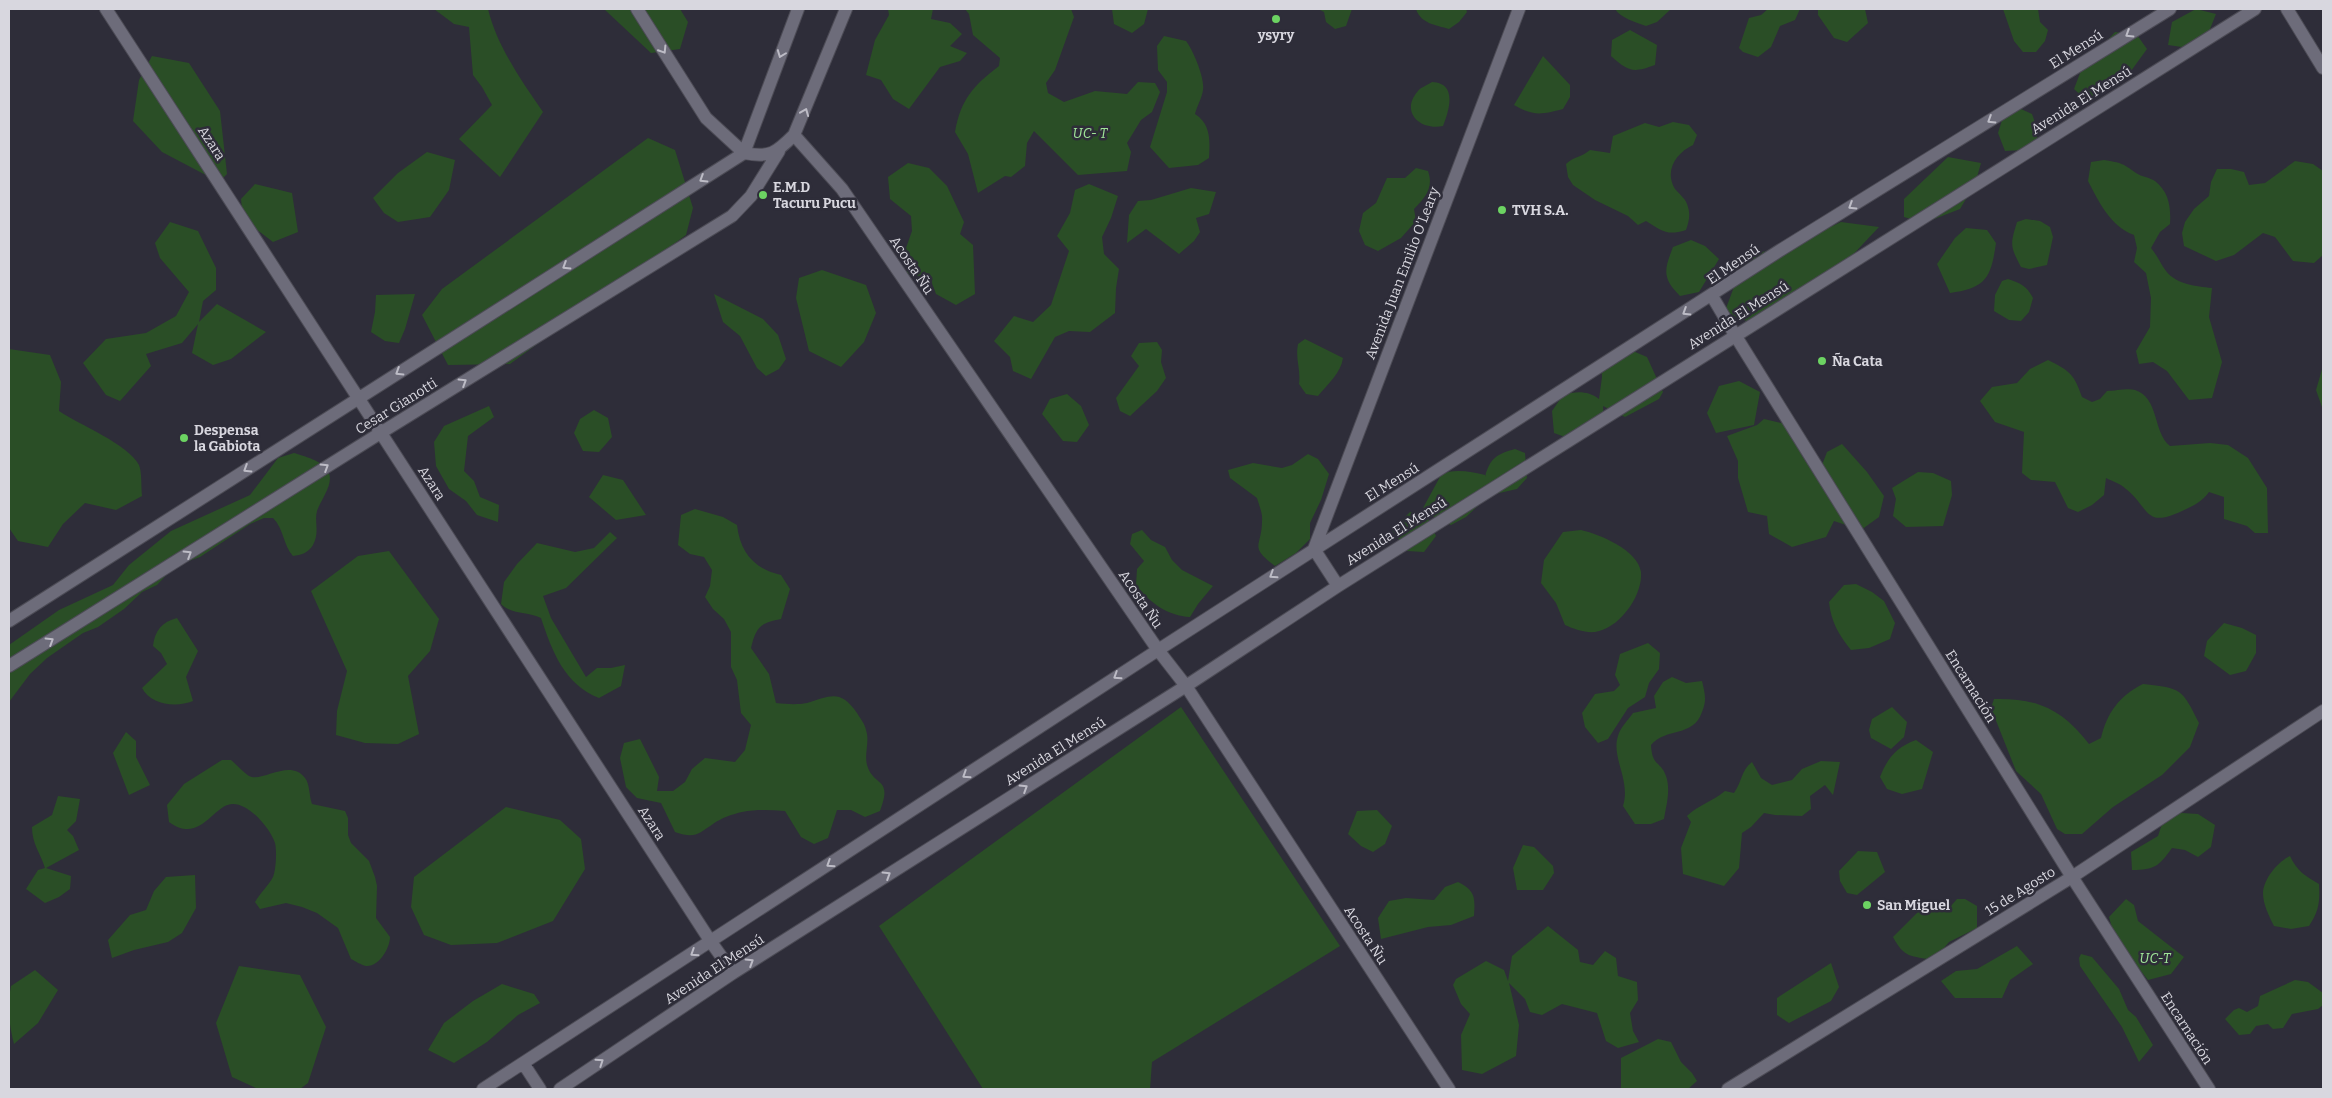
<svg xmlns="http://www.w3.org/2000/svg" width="2332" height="1098" font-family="Bitter,serif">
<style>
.green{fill:#2a4e26}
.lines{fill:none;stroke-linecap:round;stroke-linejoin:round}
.minor-casing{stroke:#4c4b55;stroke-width:14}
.minor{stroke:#6d6c7a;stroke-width:12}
.oneway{stroke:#bdbcc6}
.poi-dot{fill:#6cd362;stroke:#2e2d39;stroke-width:2}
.labels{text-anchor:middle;stroke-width:5;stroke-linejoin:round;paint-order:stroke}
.poi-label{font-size:14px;font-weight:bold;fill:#d8d7df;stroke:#2e2d39;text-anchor:start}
.street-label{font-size:14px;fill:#d8d7df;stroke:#2e2d39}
.park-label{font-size:14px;font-style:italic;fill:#a0e698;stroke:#2e2d39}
</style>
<rect width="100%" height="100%" fill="#2e2d39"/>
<path class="green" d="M 434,9 L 488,9 C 497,46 521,80 543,112 L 500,177 L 459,139 L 492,105 L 482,87 L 473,75 L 469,27 L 454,24 Z
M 604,9 L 680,9 L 688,22 L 680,49 L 651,53 Z
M 888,9 L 933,9 L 931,19 L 950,23 L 962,34 L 950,46 L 967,53 L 960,61 L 940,67 L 909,109 L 893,99 L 881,80 L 866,75 L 875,40 L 889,15 Z
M 965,9 L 1071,9 L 1074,17 L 1055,70 L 1046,83 L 1048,93 L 1064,102 L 1095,91 L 1127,94 L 1138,82 L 1155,83 L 1160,92 L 1152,112 L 1141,120 L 1127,143 L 1131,152 L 1127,171 L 1078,175 L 1034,131 L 1027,143 L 1025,166 L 1011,177 L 1005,176 L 978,193 L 968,154 L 955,132 C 961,99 973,86 999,66 L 1000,58 L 973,35 L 969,14 Z
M 1112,9 L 1148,9 L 1144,24 L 1132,33 L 1114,24 Z
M 1318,9 L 1352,9 L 1346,26 L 1335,29 L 1326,22 L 1324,12 Z
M 1416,9 L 1466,9 L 1467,12 L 1459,22 L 1449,29 C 1436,25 1421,24 1416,9 Z
M 1615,9 L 1671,9 L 1657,22 L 1646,26 C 1635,22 1621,18 1615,9 Z
M 1768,9 L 1800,9 L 1795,20 L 1780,26 L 1771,47 L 1758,57 L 1743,52 L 1739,48 L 1749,18 L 1761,15 Z
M 1818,9 L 1865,9 L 1868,23 L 1847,42 L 1834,38 L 1818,15 Z
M 2003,9 L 2038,9 L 2040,22 L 2048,30 L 2045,41 L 2036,52 L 2023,52 L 2014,41 Z
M 2196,9 L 2216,14 L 2208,34 L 2182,47 L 2168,45 L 2172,22 Z
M 1630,30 L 1657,45 L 1655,65 C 1633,73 1629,72 1611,56 L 1612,40 Z
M 2115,32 L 2137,35 L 2147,49 L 2123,82 L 2088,102 L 2074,89 L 2082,68 Z
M 1164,36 L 1186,41 C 1193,50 1205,78 1203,90 C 1202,98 1197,106 1195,114 C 1211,124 1210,141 1209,158 L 1198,165 L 1169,168 L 1150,147 L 1167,92 L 1167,82 L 1158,70 L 1157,46 Z
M 152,56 L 189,63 L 220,111 L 227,174 L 219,182 L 162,152 L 133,121 L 139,80 Z
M 1543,56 L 1570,85 L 1570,97 L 1563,109 C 1541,115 1533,116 1514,105 Z
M 1432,82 C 1458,83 1449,111 1443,126 C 1419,131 1400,111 1418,91 C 1421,87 1428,85 1432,82 Z
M 2021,109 L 2032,114 L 2038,131 L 2036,142 L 2024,150 L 2005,151 L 1998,133 L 2003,117 Z
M 1673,122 L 1689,125 L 1697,135 L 1693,145 C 1676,153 1664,171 1675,189 C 1679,194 1685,198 1687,204 C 1691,214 1689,221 1686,230 C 1667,236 1662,231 1646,221 L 1638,225 L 1628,216 L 1595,200 L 1573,185 L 1568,177 L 1566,164 C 1573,157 1582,157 1590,150 L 1610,153 L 1613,136 L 1645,123 L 1659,127 Z
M 648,138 L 675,150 L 693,208 L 686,235 L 510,364 L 448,365 L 422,315 L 442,289 Z
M 427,152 L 455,160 L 449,190 L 430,217 L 398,222 L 384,213 L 373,198 L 398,173 Z
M 1948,157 L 1981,163 L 1975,184 L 1960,209 L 1924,223 L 1904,217 L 1904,199 Z
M 2104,160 C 2122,163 2122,163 2136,173 C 2142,177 2149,177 2155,181 C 2169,192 2171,207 2170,224 L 2160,232 L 2151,248 C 2157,255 2160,263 2166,271 C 2177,285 2196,286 2212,288 L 2209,317 L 2222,362 L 2212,398 L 2189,400 L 2167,371 L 2153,362 L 2139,364 L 2136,351 L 2150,327 L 2151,298 L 2146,273 L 2134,262 L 2137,248 L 2134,235 C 2110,226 2099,202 2088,181 L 2091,162 Z
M 2295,161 L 2313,164 L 2323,171 L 2323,255 L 2314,263 L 2293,261 L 2275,237 L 2263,233 L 2234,255 L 2216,261 L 2184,246 L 2182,233 L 2185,222 L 2194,209 L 2209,196 L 2211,182 L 2217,169 L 2231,169 L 2244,172 L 2249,185 L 2265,183 Z
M 908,163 L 929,168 L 947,186 L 964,222 L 960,234 L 973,245 L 975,294 L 956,305 L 936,294 L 930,278 L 907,274 L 906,248 L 912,231 L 911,216 L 890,199 L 888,177 Z
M 1416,168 L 1428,171 C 1434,188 1425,198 1414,209 L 1416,221 L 1401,238 L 1378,251 L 1365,245 L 1359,231 L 1363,213 L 1376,203 L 1387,178 L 1405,178 Z
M 255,184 L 292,193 L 298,232 L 273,242 L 243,219 L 241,199 Z
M 1089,184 L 1118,196 L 1111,218 L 1102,237 L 1104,254 L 1119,269 L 1116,288 L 1115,313 L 1090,332 L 1069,331 L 1055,337 L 1031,379 L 1013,371 L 1010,357 L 994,341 L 1014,316 L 1033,322 L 1051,305 L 1069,251 L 1057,236 L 1070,213 L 1075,190 Z
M 1191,188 L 1216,192 L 1209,214 L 1196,218 L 1200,232 L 1194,241 L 1179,254 L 1146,229 L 1127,243 L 1129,215 L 1138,201 L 1151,200 Z
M 2026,219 L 2040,221 L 2050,227 L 2053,237 L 2047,265 L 2029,269 L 2021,267 C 2010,246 2010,245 2017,222 Z
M 170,222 L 198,231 L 216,268 L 216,290 L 203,301 L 199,322 L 217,304 L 266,332 L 231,359 L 213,365 L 192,353 L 198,324 L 182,343 L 146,354 L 151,366 L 120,401 L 106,395 L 83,363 L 106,339 L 146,333 L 176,316 L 189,292 L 160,258 L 155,243 Z
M 1841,222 L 1879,227 L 1829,280 L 1753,323 L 1738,318 L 1725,311 L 1744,260 L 1756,252 L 1779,251 Z
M 1966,228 L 1987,230 L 1996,243 C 1991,278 1986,288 1950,293 L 1937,264 L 1955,238 Z
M 1691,240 L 1705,246 L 1719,259 L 1699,292 L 1680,296 C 1662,278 1664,270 1673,247 Z
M 822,270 L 866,285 L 876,313 L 864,342 L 841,367 L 809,351 L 796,298 L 799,278 Z
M 2008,279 C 2020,283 2027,286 2033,298 L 2029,312 L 2021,321 L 2009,320 L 1994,311 L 1995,295 L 2002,281 Z
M 415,294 L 405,329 L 399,343 L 385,341 L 371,332 L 375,312 L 376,295 Z
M 714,294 L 763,319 L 778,335 L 786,359 L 779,369 L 766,376 L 757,368 L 740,336 L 723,322 Z
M 1305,339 L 1343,358 C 1341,373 1327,385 1318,396 L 1306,394 L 1299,384 C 1301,369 1295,359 1298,344 Z
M 1157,342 L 1162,350 L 1161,362 L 1166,378 L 1157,391 L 1130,416 L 1120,411 L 1116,398 L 1139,366 L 1131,356 L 1139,343 Z
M 1621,346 L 1647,357 L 1663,392 L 1659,399 L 1625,417 L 1603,406 L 1604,423 L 1589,436 L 1565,437 L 1554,433 L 1552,411 L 1563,395 C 1577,391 1588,391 1599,399 L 1602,377 L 1601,360 Z
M 9,349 L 50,355 L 61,382 L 59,411 C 80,425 128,444 139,465 C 142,472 141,487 142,496 L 116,510 L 85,503 L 63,524 L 48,547 L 18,541 L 9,528 Z
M 2048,360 C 2070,371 2074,374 2082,397 L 2092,402 L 2100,399 L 2107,391 C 2115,391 2128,388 2135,390 C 2159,397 2153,433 2170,446 L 2210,443 L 2228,445 L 2248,458 L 2267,488 L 2268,533 L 2255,533 L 2247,526 L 2224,519 L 2224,497 L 2209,492 C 2202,502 2193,506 2182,511 C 2144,529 2150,508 2126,489 C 2121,484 2112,481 2106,478 L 2104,495 L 2092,505 L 2078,512 L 2068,508 L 2055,482 L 2031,480 L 2022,473 L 2024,432 L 1995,422 L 1980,401 L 1992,387 L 2017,383 L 2030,369 Z
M 2323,366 L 2323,410 L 2316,390 Z
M 1739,381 L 1760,392 L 1754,425 L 1716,433 L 1707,413 L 1719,386 Z
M 1067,394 L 1081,406 L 1089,425 L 1077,442 L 1063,441 L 1042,414 L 1050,399 Z
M 489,406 L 494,417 L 468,436 L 464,471 L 474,481 L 480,497 L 499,505 L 498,522 L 477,515 L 466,501 L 449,489 L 436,466 L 434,442 L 444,426 Z
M 594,410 L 608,418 L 612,437 L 599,452 L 583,451 L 574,433 L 580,419 Z
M 1764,419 L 1790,425 L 1802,456 L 1817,478 L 1827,452 L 1842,444 L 1867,472 L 1884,496 L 1879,517 L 1861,530 L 1834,521 L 1826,537 L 1792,547 L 1769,534 L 1767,516 L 1748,512 L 1738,478 L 1738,461 L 1727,436 L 1757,425 Z
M 1515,449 L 1525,453 L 1527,478 L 1517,489 L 1495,494 L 1484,486 L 1482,502 L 1466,517 L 1451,525 L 1430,515 L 1423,508 L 1441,475 C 1454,468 1471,472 1485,475 L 1485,477 C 1490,458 1497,454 1515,449 Z
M 294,453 C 304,456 323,461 328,471 C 335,483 321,499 317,511 C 314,522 320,532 313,545 C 308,553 301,555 293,556 C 283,545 284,529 273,518 L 264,518 L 250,524 L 200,557 L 175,566 L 157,585 L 142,592 L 124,609 L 98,627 L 83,633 L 47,658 L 30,674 L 9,702 L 9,645 L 59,610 L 113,585 L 129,565 L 171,531 L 250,495 L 278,458 Z
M 1308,454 L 1318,459 L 1329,474 L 1321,500 L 1310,523 L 1310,539 L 1296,553 L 1275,566 C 1248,546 1262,547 1262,521 C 1263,514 1259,505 1257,498 L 1230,478 L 1228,470 L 1253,463 L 1282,468 L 1292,465 Z
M 1918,472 L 1933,473 L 1951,481 L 1952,495 L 1943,526 L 1906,527 L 1893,516 L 1896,499 L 1892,488 Z
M 603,475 L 623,480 L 646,515 L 616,520 L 589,497 Z
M 695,509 L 723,517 L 737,525 C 740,552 754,569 781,575 L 790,589 L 781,619 C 760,623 756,627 751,648 L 769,674 L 776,703 C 786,704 797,705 807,703 C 831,696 840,689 857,713 C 860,718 865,724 866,730 C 870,742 864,753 867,765 C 874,788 893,776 880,811 L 865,817 L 851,810 L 837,810 L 828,838 L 814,844 L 801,837 L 785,811 C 771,810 756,809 742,812 C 733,814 721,818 713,824 C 698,834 695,839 675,832 L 661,803 L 637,798 L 626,787 L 620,758 L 624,743 L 640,739 L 659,777 L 657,791 L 673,791 L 685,782 L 692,769 L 705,758 L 735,762 L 745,750 L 751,725 L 741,713 L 737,680 L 731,667 L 731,632 L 724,619 L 713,609 L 705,597 L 710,586 L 712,570 L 704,557 L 690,554 L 678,545 L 681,515 Z
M 1410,512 L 1428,518 L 1436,536 L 1424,552 L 1407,551 L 1392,530 Z
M 1142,530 L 1151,540 L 1165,547 L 1172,560 L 1182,570 L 1213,586 L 1198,604 L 1190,617 C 1168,616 1150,603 1136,585 L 1137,569 L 1144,561 L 1130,544 L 1132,534 Z
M 1581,530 C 1599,534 1638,550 1641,572 C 1643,596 1619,629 1595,632 C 1585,633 1574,629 1565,625 L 1556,603 L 1541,583 L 1544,560 L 1563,532 Z
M 610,532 L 617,538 L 566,588 L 543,596 L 551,618 L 586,677 L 597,668 L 611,668 L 625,665 L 621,686 L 599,698 C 564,684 552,651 541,618 C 527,611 512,615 501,604 L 504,582 L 517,564 L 537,543 L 575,552 L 594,548 Z
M 389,551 L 439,619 L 430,651 L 408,676 L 419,734 L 398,744 L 365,743 L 336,735 L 337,711 L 347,671 L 311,591 L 358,556 Z
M 1856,584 L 1872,592 L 1884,601 L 1895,623 L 1890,639 L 1869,648 L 1851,650 C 1839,635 1831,622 1829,602 L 1844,585 Z
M 177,618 L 198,651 L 186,677 L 193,701 C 176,708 151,705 142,688 L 167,664 L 161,653 L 153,646 C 155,630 162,622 177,618 Z
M 2224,623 L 2242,628 L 2256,635 L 2256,653 L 2246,671 L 2230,675 L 2204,656 L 2207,641 Z
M 1648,643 L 1660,653 L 1659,669 L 1649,683 L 1645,697 L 1628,708 L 1608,739 L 1598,743 L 1585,727 L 1582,713 L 1595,694 L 1614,691 L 1620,685 L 1615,675 L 1620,654 Z
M 1672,677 L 1686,683 L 1702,681 C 1705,694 1707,700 1702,712 C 1693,738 1666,727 1651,745 C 1652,767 1661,761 1666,776 C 1671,790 1666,806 1664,819 L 1651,824 L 1635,824 L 1623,806 C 1631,780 1611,758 1618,736 C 1620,728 1628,720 1633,713 L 1656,708 L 1654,696 L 1663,682 Z
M 2143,684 C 2182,688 2182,689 2199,723 L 2190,747 L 2162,775 L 2113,807 L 2082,834 L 2065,834 L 2057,829 L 2041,794 L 2016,771 L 1991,708 L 1994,699 C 2038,698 2062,709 2089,744 L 2101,738 C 2107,713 2119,696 2143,684 Z
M 1181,707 L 1340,946 L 1152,1062 L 1150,1089 L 983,1089 L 879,926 Z
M 1892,707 L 1907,722 L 1904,737 L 1891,749 L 1871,738 L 1869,730 L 1872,719 Z
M 126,732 L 136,741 L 136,757 L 150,785 L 129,795 L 113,753 Z
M 1916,740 L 1933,752 L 1922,789 L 1902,794 L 1887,789 L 1880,777 C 1887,759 1896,747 1916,740 Z
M 222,760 L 231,760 C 237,765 243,772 249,776 C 262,783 290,758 305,778 C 310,784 309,796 312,804 L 345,811 L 348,818 L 348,835 L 351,843 L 369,861 L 375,877 L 377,886 L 376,918 L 390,937 C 390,948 379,967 366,966 C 361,965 355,961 351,959 L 338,928 L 317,913 L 302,907 L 286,903 L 260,909 L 255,902 C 260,893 269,885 273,877 C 276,870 277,851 275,843 C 270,828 249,803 232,804 C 213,805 200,845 169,822 L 167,805 L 184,784 Z
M 1821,761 L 1840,762 L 1833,795 L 1825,785 L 1810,796 L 1811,809 L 1802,816 L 1775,815 L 1764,813 L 1751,827 L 1742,833 L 1739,868 L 1724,886 L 1683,874 L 1681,848 L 1691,822 L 1687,816 C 1698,805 1712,802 1725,791 L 1734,793 C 1742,782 1741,770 1752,762 L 1761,778 L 1772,785 L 1792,780 L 1802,769 Z
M 58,796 L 80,799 L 76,821 L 67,830 L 73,836 L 79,850 L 46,868 L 71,876 L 70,889 L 59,897 L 45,903 L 26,889 L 38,870 L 45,868 C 40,852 32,844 32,827 L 52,815 Z
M 506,807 L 560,820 L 581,839 L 585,869 L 553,921 L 497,943 L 451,945 L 424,935 L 411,907 L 414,877 Z
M 1377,810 L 1392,826 L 1385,844 L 1373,852 L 1361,846 L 1348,834 L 1357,811 Z
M 2182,813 L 2198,814 L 2215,825 L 2211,847 L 2198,857 L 2185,850 L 2172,848 C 2159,866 2155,870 2132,870 L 2131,852 L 2158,836 L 2165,815 Z
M 1523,845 L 1534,847 L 1553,866 L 1554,873 L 1543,890 L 1517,890 L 1513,868 Z
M 1858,851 L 1877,852 L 1885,872 L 1857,895 L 1847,893 L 1840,881 L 1839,871 Z
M 2290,856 C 2297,871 2305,876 2319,884 C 2320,902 2319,911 2309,926 L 2291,929 L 2274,926 C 2269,916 2263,904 2263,893 C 2264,878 2278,862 2290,856 Z
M 195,875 L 196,908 L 182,933 L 168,942 L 134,950 L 112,958 L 108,940 L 130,915 L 146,910 L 154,891 L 166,877 Z
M 1458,882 C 1476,891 1475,898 1474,916 L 1451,925 L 1428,927 L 1381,939 L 1378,918 L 1389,901 L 1406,898 L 1434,900 L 1445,887 Z
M 1957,899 L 1965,899 L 1977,906 L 1977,928 L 1949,942 L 1934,960 C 1911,956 1904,958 1893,937 L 1920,910 L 1950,907 Z
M 2126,899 L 2134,905 L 2138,921 L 2184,957 L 2171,974 L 2148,980 L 2115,938 L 2109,917 Z
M 1548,926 L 1578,950 L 1580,962 L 1593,965 L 1605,951 L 1616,958 L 1618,976 L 1637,982 L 1638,1000 L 1630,1013 L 1633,1031 L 1639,1042 L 1618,1048 L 1606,1041 L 1597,1013 L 1562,1004 L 1542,1015 L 1530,1012 L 1525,999 L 1509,983 L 1519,1025 L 1516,1056 L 1482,1074 L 1462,1070 L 1461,1035 L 1470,1014 L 1461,1004 L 1453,985 L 1456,979 L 1486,961 L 1504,970 L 1508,981 L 1512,956 Z
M 2017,946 L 2033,964 L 2010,980 L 2002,998 L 1955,998 L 1941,981 L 1956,971 L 1977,969 Z
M 2081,954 L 2092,957 L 2119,989 L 2128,1010 L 2136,1017 L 2153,1045 L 2139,1062 L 2122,1027 L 2080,966 L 2079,958 Z
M 1831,963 L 1839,987 L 1831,1001 L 1789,1023 L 1777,1015 L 1777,998 Z
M 239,966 L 300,975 L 326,1027 L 308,1083 L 300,1089 L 258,1089 L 232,1077 L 216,1023 Z
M 35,970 L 58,990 L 38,1023 L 14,1044 C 9,1025 7,1006 11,986 Z
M 2295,980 L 2308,982 L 2323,993 L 2323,1005 L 2318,1009 L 2292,1014 L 2283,1028 L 2273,1029 L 2268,1024 L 2256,1026 L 2250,1034 L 2239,1035 L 2225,1019 L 2234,1010 L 2239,1008 L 2247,1012 L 2258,1006 L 2260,996 Z
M 502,984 L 534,994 L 540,1003 L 518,1015 L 487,1042 L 454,1063 L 428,1050 L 444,1023 L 473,1001 Z
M 1658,1039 L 1671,1042 L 1681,1062 L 1692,1073 L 1697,1081 L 1688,1089 L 1621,1089 L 1621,1058 Z"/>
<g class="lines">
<defs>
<path id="minor" d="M 106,9 L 711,942 L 733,973
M 637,9 L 706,118 L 744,153
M 2287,9 L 2323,68
M 794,135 L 842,189 L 1158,650 L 1186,686 L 1449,1089
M 744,153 C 770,158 776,153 794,135 L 846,9
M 744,153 L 798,9
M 1712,296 L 1735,335 L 2072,877 L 2209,1089
M 1314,549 L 1519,9
M 1314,549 L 1338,586
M 9,621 L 744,153
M 9,666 L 382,432 L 732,216 L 751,196 L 779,151
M 523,1063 L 540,1089
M 483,1089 L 1158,650 L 1779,251 L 2170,9
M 560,1089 L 733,973 L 1186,686 L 1338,586 L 2255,9
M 1728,1089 L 2072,877 L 2323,711"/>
</defs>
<use href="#minor" class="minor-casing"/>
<use href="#minor" class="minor"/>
</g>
<defs><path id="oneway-chevron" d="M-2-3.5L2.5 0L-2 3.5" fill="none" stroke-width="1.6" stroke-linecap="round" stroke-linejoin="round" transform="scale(1.25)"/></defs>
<g class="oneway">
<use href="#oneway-chevron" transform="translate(2129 34) rotate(148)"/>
<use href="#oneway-chevron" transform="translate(663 50) rotate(58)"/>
<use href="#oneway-chevron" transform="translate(781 54) rotate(111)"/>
<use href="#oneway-chevron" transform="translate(805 112) rotate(-68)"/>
<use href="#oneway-chevron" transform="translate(1991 120) rotate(148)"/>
<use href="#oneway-chevron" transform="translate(703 179) rotate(148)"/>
<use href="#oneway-chevron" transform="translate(1852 206) rotate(148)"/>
<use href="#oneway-chevron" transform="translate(566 266) rotate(148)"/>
<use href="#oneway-chevron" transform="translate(1686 312) rotate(148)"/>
<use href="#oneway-chevron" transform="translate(399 372) rotate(148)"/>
<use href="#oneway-chevron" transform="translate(463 382) rotate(-32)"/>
<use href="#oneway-chevron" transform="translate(325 467) rotate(-32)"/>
<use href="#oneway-chevron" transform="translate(247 469) rotate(148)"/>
<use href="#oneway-chevron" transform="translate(188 554) rotate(-32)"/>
<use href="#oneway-chevron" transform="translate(1273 575) rotate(147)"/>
<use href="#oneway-chevron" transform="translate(50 641) rotate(-32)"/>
<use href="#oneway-chevron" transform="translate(1117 676) rotate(147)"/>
<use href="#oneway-chevron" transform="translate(966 775) rotate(147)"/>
<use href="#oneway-chevron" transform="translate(1024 788) rotate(-32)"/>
<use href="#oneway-chevron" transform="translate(830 864) rotate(147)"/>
<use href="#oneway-chevron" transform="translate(887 875) rotate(-32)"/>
<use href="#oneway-chevron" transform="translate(694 953) rotate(147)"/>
<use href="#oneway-chevron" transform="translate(750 962) rotate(-32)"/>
<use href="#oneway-chevron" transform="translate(600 1062) rotate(-34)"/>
</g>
<g class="poi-dot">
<circle cx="1276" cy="19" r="5"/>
<circle cx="763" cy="195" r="5"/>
<circle cx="1502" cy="210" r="5"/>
<circle cx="1822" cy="361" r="5"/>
<circle cx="184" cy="438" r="5"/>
<circle cx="1867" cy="905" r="5"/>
</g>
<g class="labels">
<g class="poi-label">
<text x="1276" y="40" text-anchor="middle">ysyry</text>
<text x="773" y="192">E.M.D<tspan x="773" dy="16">Tacuru Pucu</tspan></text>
<text x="1512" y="215">TVH S.A.</text>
<text x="1832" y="366">Ña Cata</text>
<text x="194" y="435">Despensa<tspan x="194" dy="16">la Gabiota</tspan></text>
<text x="1877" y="910">San Miguel</text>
</g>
<g class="street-label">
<text transform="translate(2076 49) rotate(-32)" y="5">El Mensú</text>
<text transform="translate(2081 100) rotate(-32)" y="5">Avenida El Mensú</text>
<text transform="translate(212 143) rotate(57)" y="5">Azara</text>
<text transform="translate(1733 264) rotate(-34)" y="5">El Mensú</text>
<text transform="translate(912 265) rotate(56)" y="5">Acosta Ñu</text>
<text transform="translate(1402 273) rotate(-69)" y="5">Avenida Juan Emilio O'Leary</text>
<text transform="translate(1738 315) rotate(-32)" y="5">Avenida El Mensú</text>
<text transform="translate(396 406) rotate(-32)" y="5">Cesar Gianotti</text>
<text transform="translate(1392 482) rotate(-32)" y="5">El Mensú</text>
<text transform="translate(432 483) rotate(57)" y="5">Azara</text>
<text transform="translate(1396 531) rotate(-32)" y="5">Avenida El Mensú</text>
<text transform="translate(1141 599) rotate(56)" y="5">Acosta Ñu</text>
<text transform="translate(1971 686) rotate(58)" y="5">Encarnación</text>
<text transform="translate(1055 751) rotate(-32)" y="5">Avenida El Mensú</text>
<text transform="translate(652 823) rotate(57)" y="5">Azara</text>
<text transform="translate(2020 891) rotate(-32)" y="5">15 de Agosto</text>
<text transform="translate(1366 935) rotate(57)" y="5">Acosta Ñu</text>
<text transform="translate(714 969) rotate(-33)" y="5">Avenida El Mensú</text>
<text transform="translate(2187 1028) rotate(57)" y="5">Encarnación</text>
</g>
<g class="park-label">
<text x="1090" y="138">UC- T</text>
<text x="2155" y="963">UC-T</text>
</g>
</g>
<rect width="2332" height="1098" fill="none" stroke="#d8d7df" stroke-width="20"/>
</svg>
